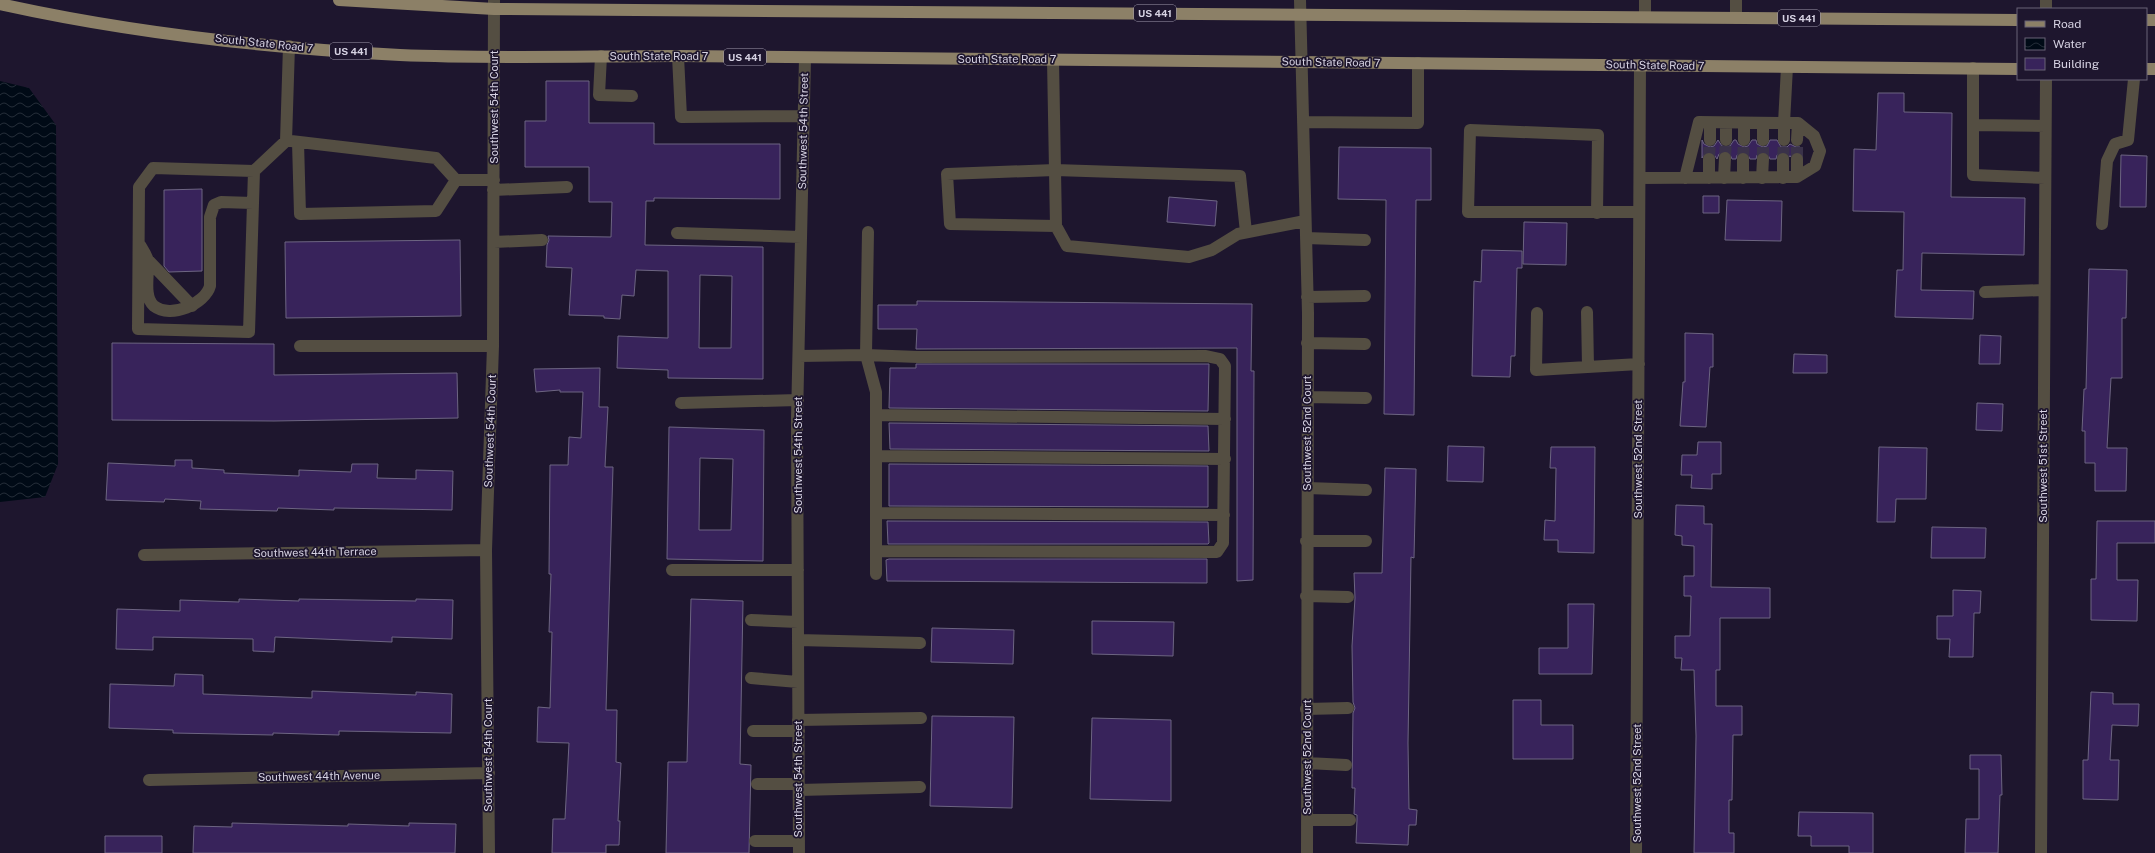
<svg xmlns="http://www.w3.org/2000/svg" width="2155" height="853" font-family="'Public Sans',sans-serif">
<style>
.water{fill:url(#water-waves)}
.building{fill:#38235b;stroke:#6d6582;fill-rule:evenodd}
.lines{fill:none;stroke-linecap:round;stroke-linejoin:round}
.minor-tunnel{stroke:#3a3249;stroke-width:12;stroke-dasharray:12 6;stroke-linecap:butt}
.minor{stroke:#544e42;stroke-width:12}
.major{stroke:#8c8067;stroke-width:12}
.labels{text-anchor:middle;stroke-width:3.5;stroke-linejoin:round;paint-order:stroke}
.shield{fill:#1e162e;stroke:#a09aad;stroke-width:1}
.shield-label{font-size:10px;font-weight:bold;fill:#d7d3e3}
.street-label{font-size:11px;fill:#d7d3e3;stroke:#1e162e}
</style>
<defs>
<pattern id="water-waves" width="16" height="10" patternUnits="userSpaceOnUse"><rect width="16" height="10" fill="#000a16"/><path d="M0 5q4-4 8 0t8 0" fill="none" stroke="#242d38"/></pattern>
</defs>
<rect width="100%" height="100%" fill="#1e162e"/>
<path class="water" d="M 0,81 L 29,88 L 56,125 L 58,464 L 45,497 L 0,502 Z"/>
<path class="building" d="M 546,81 L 589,81 L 589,123 L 654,123 L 654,144 L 780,144 L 780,199 L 654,198 L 654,201 L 646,201 L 645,245 L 763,247 L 763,379 L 668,378 L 668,370 L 617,368 L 618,336 L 668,338 L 668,271 L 636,270 L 634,296 L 622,295 L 620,319 L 604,318 L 604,316 L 569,315 L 572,268 L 546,267 L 547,245 L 549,240 L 548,236 L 611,237 L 612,202 L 589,202 L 589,167 L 525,167 L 525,121 L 546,121 ZM 700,275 L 732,276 L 731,348 L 699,348 Z
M 1878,93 L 1904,93 L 1904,112 L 1952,113 L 1951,197 L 2025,198 L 2024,255 L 1922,253 L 1921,290 L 1974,291 L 1973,319 L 1895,317 L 1897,270 L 1903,270 L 1904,212 L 1853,211 L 1854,149 L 1876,150 Z
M 1702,140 L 1704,144 L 1710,147 L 1714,146 L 1718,140 L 1722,146 L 1726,147 L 1730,146 L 1734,140 L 1736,140 L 1738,144 L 1744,147 L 1748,146 L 1752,140 L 1756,140 L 1757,144 L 1763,147 L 1767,146 L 1770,140 L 1777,140 L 1781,147 L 1787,147 L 1790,144 L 1796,147 L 1800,147 L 1800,152 L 1794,152 L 1790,157 L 1787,153 L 1783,152 L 1777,155 L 1776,159 L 1770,159 L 1767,153 L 1763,152 L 1757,155 L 1756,159 L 1750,159 L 1747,153 L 1743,152 L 1737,155 L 1736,159 L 1732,159 L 1729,152 L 1725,151 L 1719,154 L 1717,159 L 1713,153 L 1709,152 L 1705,153 L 1702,158 Z
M 1339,147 L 1431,148 L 1431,200 L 1416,200 L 1414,415 L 1384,414 L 1386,200 L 1338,199 Z
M 2121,155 L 2147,156 L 2146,207 L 2120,207 Z
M 202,189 L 202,271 L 169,272 L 164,266 L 164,190 Z
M 1703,196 L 1719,196 L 1719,213 L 1703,213 Z
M 1169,197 L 1217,201 L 1215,226 L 1167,222 Z
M 1727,200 L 1782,201 L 1781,241 L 1725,240 Z
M 1524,222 L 1567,223 L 1566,265 L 1523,264 Z
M 460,240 L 461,316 L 286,318 L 285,242 Z
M 1482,250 L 1522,251 L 1522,268 L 1517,268 L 1515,356 L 1511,356 L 1510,377 L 1472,376 L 1474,281 L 1481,282 Z
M 2089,269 L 2127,270 L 2126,318 L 2122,318 L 2122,378 L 2111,378 L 2107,448 L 2127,448 L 2126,491 L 2095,491 L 2095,463 L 2085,463 L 2085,431 L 2082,431 L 2084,389 L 2086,389 Z
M 917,301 L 1252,304 L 1251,371 L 1254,371 L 1253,580 L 1237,581 L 1237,348 L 916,349 L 917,329 L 878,329 L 878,305 L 917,305 Z
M 1685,333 L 1713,334 L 1713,367 L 1710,367 L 1706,427 L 1680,426 L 1683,382 L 1685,382 Z
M 1980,335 L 2001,336 L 2000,364 L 1979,364 Z
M 112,343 L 274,344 L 274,375 L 457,373 L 458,418 L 274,421 L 112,420 Z
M 1794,354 L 1827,355 L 1827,373 L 1793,373 Z
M 916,364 L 1209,364 L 1208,411 L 889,408 L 890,368 L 916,368 Z
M 600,368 L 599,407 L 608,407 L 605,467 L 613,467 L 606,710 L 617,710 L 616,762 L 621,763 L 618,821 L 620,821 L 619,845 L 606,845 L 606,853 L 552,853 L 553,819 L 565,819 L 569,743 L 537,742 L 538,707 L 550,708 L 552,632 L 549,632 L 551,574 L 549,574 L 550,465 L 568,465 L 569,437 L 581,438 L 583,392 L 560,392 L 560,390 L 536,392 L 534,369 Z
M 1977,403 L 2003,404 L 2002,431 L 1976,430 Z
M 889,423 L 1208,426 L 1209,451 L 890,449 Z
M 669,427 L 764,430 L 763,561 L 667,559 ZM 700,458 L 733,459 L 731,530 L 699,530 Z
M 1698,442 L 1721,442 L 1721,474 L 1712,474 L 1712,489 L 1691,488 L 1692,475 L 1681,475 L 1682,455 L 1697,455 Z
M 1448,446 L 1484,447 L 1483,482 L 1447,481 Z
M 1551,447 L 1595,447 L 1594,553 L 1558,552 L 1558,540 L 1544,540 L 1545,520 L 1555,521 L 1556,468 L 1550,468 Z
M 1879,447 L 1927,448 L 1926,499 L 1896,499 L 1895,522 L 1877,522 Z
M 175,460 L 192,460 L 192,468 L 224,470 L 224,473 L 299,476 L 299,470 L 351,472 L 352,464 L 378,464 L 377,478 L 416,479 L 416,470 L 453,471 L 452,510 L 334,508 L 334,510 L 278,508 L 277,511 L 200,509 L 201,501 L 165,499 L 164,502 L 106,500 L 108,463 L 175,466 Z
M 889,464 L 1208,466 L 1208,507 L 889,506 Z
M 1385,468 L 1416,469 L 1414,558 L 1411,557 L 1408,743 L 1409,809 L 1417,810 L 1416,825 L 1409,825 L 1408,845 L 1356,843 L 1357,820 L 1357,815 L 1354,814 L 1355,788 L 1352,788 L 1353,713 L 1355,708 L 1353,702 L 1352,646 L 1355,598 L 1354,573 L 1382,573 Z
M 1676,505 L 1704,506 L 1704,524 L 1712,524 L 1711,587 L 1770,588 L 1770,618 L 1720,618 L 1720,670 L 1716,670 L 1716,706 L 1742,706 L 1742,735 L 1733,735 L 1732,800 L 1729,800 L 1729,833 L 1734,833 L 1734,853 L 1694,853 L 1696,736 L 1694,670 L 1681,670 L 1682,658 L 1675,658 L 1675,636 L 1690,636 L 1691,596 L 1684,596 L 1684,576 L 1694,576 L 1694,546 L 1682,545 L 1682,536 L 1675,535 Z
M 887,521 L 1208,522 L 1209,543 L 1208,544 L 888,544 Z
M 2097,521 L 2155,521 L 2155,543 L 2117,543 L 2117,580 L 2138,580 L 2137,621 L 2091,620 L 2091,579 L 2096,579 Z
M 1932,527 L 1986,528 L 1985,558 L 1931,558 Z
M 889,559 L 1207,559 L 1207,583 L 887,581 L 886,560 Z
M 1953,590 L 1981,591 L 1980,613 L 1974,613 L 1973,657 L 1949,657 L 1950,639 L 1937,639 L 1937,616 L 1953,616 Z
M 239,599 L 299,601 L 299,599 L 416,601 L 416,599 L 453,600 L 452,639 L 392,637 L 392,642 L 275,637 L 274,652 L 253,651 L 253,639 L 153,637 L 153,650 L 116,649 L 117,609 L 180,611 L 180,600 L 239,602 Z
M 691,599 L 743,601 L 740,764 L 751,765 L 749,853 L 666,853 L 668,762 L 687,762 Z
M 1568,604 L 1594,604 L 1592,674 L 1539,674 L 1539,648 L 1568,648 Z
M 1092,621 L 1174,622 L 1173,656 L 1092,654 Z
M 932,628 L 1014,630 L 1013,664 L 931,662 Z
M 175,674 L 203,675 L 203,694 L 312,698 L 312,691 L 416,695 L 416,692 L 452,694 L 451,733 L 339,731 L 339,735 L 273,733 L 273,735 L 173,733 L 173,730 L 109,728 L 110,684 L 174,686 Z
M 2091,692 L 2113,693 L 2113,704 L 2139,704 L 2138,726 L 2112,725 L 2110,760 L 2119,760 L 2118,800 L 2083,799 L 2083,760 L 2088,760 Z
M 1513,700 L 1541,700 L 1541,725 L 1573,725 L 1573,759 L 1513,759 Z
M 932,716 L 1014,717 L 1012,808 L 930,806 Z
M 1092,718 L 1171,720 L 1171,801 L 1090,799 Z
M 1970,755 L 2001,755 L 2002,795 L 2000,795 L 1998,853 L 1965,853 L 1966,819 L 1979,819 L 1979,769 L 1970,769 Z
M 1799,812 L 1873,813 L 1873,853 L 1849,853 L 1849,846 L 1811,846 L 1811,836 L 1798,836 Z
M 232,823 L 348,826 L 348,824 L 409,826 L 409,823 L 456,824 L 455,853 L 193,853 L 194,826 L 232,827 Z
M 105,836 L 162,836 L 162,853 L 105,853 Z"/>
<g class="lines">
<path class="minor-tunnel" d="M 1725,158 L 1726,140
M 1709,159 L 1710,140
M 1743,159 L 1744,140
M 1763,159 L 1763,140
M 1783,159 L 1784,140
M 1797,159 L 1797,140"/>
<path class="minor" d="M 1300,0 L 1308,313 L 1307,853
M 2046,0 L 2046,9
M 1645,17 L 1645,0
M 1736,18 L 1736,0
M 601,56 L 599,95 L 632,96
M 678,56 L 681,117 L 803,116
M 1053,60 L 1056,226 L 1067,246 L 1189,257 L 1212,250 L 1238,234 L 1305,221
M 1973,68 L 1973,175 L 2045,178
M 1303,122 L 1418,123 L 1418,63
M 1710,123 L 1710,140
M 1726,123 L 1726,140
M 1744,123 L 1744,140
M 1763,123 L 1763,140
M 1973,125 L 2045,126
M 1797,140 L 1798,123
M 291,141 L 436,158 L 456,180 L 494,180
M 298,142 L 300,214 L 436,211 L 456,180
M 254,171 L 153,168 L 139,187 L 138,329 L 249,332 L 254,171 L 286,141 L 289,46
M 1797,177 L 1797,159
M 1640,178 L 1797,177 L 1815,166 L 1820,151 L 1814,136 L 1798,123 L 1784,123 L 1787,67
M 1685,178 L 1699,122 L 1784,123 L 1784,140
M 1709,178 L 1709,159
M 1724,178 L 1725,158
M 1743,178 L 1743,159
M 1762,178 L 1763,159
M 1783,178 L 1783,159
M 493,190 L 567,187
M 1597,213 L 1598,135 L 1470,130 L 1468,212 L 1639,212
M 2102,224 L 2107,161 L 2115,144 L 2128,140 L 2134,79
M 1056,226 L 950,224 L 947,174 L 1055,170 L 1240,176 L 1246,232
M 677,233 L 801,237
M 1306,238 L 1365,240
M 494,242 L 542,240
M 140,245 C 143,250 147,256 148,261 C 149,274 143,297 154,306 C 171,319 205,304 210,286 L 210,217 L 214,205 L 221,202 L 253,203
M 148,260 L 192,306
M 1985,292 L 2044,290
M 1307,297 L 1365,296
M 1587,312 L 1588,367
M 1537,313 L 1536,370 L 1639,364
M 1307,343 L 1365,344
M 300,346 L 493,346
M 799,356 L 866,355 L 868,232
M 1307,397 L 1366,398
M 681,403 L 798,400
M 876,415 L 1225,419
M 876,456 L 1225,459
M 1307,488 L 1366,490
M 876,513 L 1224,515
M 1306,541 L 1366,541
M 144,555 L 486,550
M 672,570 L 798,570
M 876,574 L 876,392 L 866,355 L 918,357 L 1206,356 L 1220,359 L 1225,366 L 1223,543 L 1217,552 L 877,551
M 1306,596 L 1348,597
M 751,620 L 798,622
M 798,640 L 920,643
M 751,678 L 798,682
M 1306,709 L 1348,708
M 798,720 L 921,718
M 753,731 L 799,731
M 1307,763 L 1346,765
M 149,780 L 489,773
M 757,784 L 798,784
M 799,790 L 920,787
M 1307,820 L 1350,820
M 755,841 L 799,841
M 489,853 L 486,550 L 493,346 L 494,0
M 799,853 L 797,419 L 805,58
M 1636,853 L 1640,65
M 2041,853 L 2046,79"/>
<path class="major" d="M 339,0 L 494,9 L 2018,20
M 0,4 C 131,33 267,48 400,55 C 493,59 585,56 678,56 L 2018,69
M 2146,20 L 2155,20
M 2146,69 L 2155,69"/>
</g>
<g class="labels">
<g class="shield">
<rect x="1134" y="5" width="42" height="16" rx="3"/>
<rect x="1778" y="10" width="42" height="16" rx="3"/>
<rect x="330" y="43" width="42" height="16" rx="3"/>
<rect x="724" y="49" width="42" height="16" rx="3"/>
</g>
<g class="shield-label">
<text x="1155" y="17">US 441</text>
<text x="1799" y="22">US 441</text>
<text x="351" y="55">US 441</text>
<text x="745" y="61">US 441</text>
</g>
<g class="street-label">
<text transform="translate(264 43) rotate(6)" y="4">South State Road 7</text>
<text x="659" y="60">South State Road 7</text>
<text x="1007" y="63">South State Road 7</text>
<text transform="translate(1331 62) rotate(1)" y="4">South State Road 7</text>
<text transform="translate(1655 65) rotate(1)" y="4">South State Road 7</text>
<text transform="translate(494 107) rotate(-90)" y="4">Southwest 54th Court</text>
<text transform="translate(803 131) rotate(-89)" y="4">Southwest 54th Street</text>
<text transform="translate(490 431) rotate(-88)" y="4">Southwest 54th Court</text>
<text transform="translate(1307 433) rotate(-90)" y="4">Southwest 52nd Court</text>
<text transform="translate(798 455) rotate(-90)" y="4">Southwest 54th Street</text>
<text transform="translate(1638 459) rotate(-90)" y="4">Southwest 52nd Street</text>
<text transform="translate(2043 466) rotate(-90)" y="4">Southwest 51st Street</text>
<text transform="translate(315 552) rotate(-1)" y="4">Southwest 44th Terrace</text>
<text transform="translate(488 755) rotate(-90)" y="4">Southwest 54th Court</text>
<text transform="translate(1307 757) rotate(-90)" y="4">Southwest 52nd Court</text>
<text transform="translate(319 776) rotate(-1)" y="4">Southwest 44th Avenue</text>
<text transform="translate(798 779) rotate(-90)" y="4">Southwest 54th Street</text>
<text transform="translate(1637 783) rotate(-90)" y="4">Southwest 52nd Street</text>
</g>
</g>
<rect x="2017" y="8" width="130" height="72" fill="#1e162e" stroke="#686276"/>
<rect x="2025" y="21" width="20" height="6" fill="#8c8067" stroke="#686276"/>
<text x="2053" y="28" font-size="12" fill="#d7d3e3">Road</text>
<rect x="2025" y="38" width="20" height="12" fill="url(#water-waves)" stroke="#686276"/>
<text x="2053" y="48" font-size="12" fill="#d7d3e3">Water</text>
<rect x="2025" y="58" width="20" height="12" fill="#38235b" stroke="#686276"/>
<text x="2053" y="68" font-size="12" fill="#d7d3e3">Building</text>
</svg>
